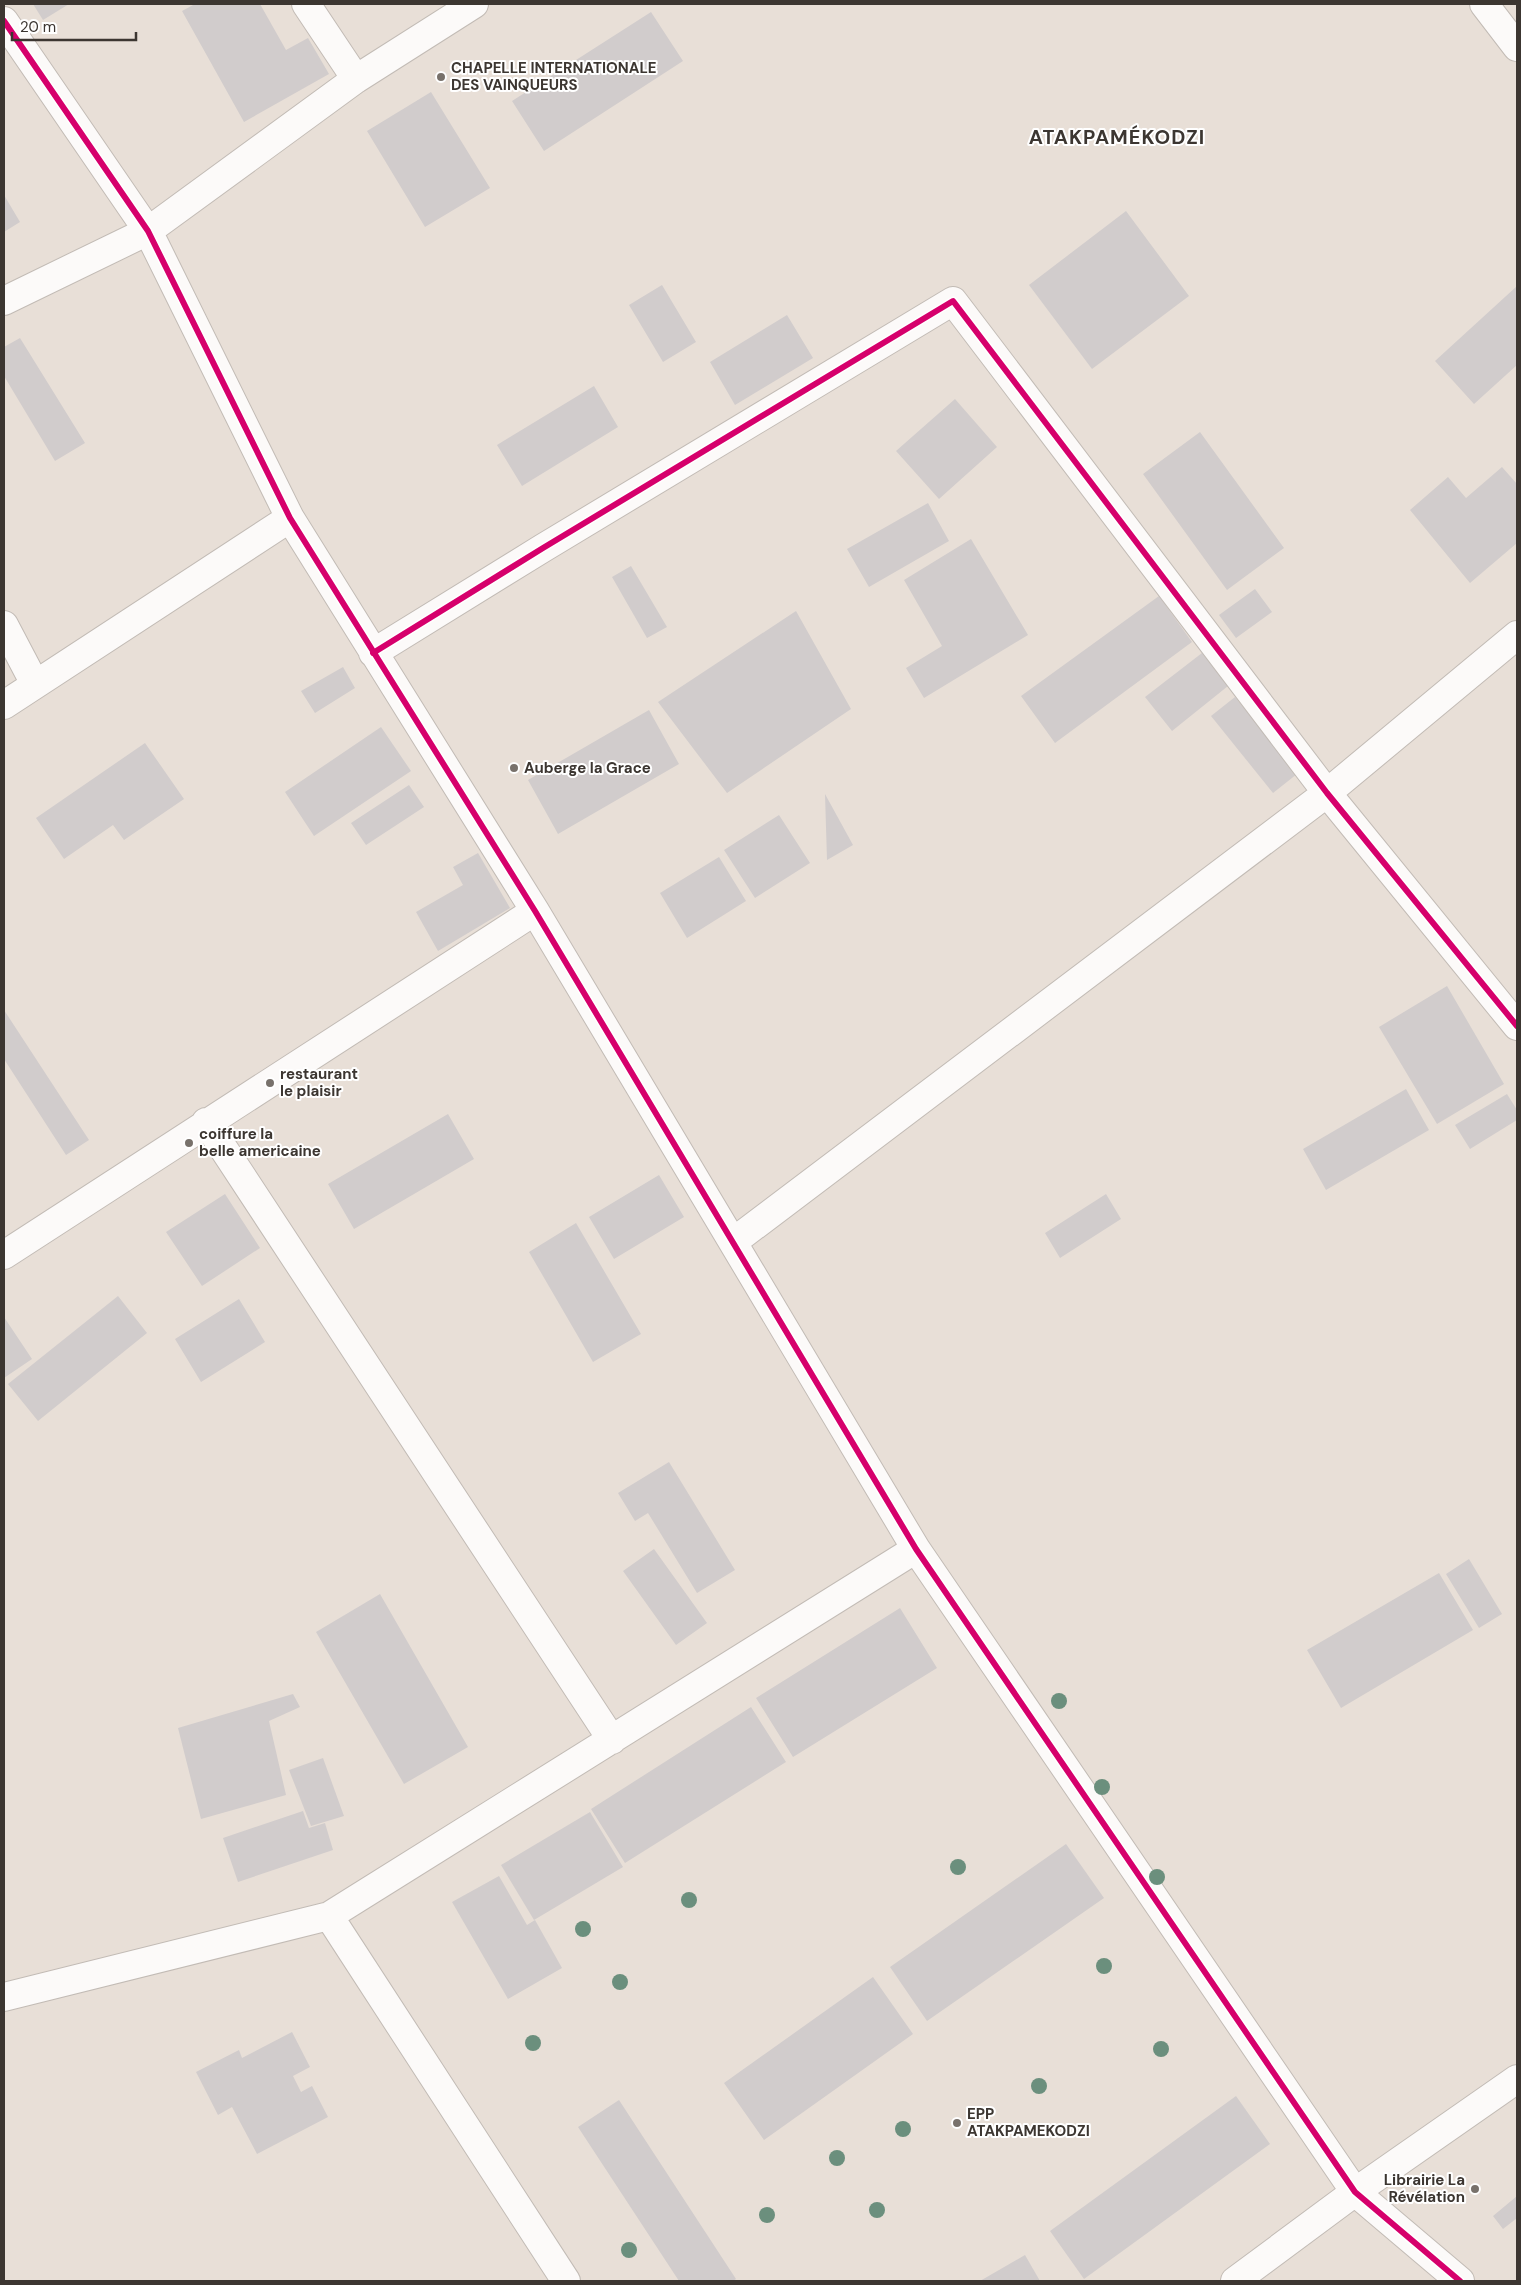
<svg xmlns="http://www.w3.org/2000/svg" width="1521" height="2285" font-family="'DM Sans',sans-serif">
<style>
.building{fill:#d1cccc}
.lines{fill:none;stroke-linecap:round;stroke-linejoin:round}
.minor-casing{stroke:#c2bbb5;stroke-width:30}
.primary-casing{stroke:#c2bbb5;stroke-width:30}
.minor{stroke:#fcfaf9;stroke-width:28}
.primary{stroke:#fcfaf9;stroke-width:28}
.cycleway-casing{stroke:#fff;stroke-width:9}
.cycleway{stroke:#d6006c;stroke-width:6}
.tree{fill:#6b8f7d}
.poi-dot{fill:#78716b;stroke:#fff;stroke-width:2}
.labels{text-anchor:middle;stroke-width:4;stroke-linejoin:round;paint-order:stroke}
.poi-label{font-size:15px;font-weight:bold;fill:#3c3631;stroke:#fff;text-anchor:start}
.district-label{font-size:20px;font-weight:bold;letter-spacing:1px;fill:#3c3631;stroke:#fff}
</style>
<rect width="100%" height="100%" fill="#e8dfd7"/>
<path class="building" d="M 33,4 L 69,4 L 43,20 Z
M 195,4 L 260,4 L 286,50 L 308,38 L 329,74 L 244,122 L 182,11 Z
M 651,12 L 683,61 L 544,151 L 512,101 Z
M 431,92 L 490,188 L 425,227 L 367,131 Z
M 4,195 L 20,222 L 4,232 Z
M 1126,211 L 1189,296 L 1092,369 L 1029,285 Z
M 662,285 L 696,342 L 663,362 L 629,305 Z
M 1517,286 L 1517,365 L 1474,404 L 1435,361 Z
M 787,315 L 813,358 L 735,405 L 710,362 Z
M 20,338 L 85,443 L 55,461 L 4,376 L 4,347 Z
M 594,386 L 618,427 L 522,486 L 497,445 Z
M 955,399 L 997,447 L 939,499 L 896,451 Z
M 1200,432 L 1284,548 L 1227,590 L 1143,474 Z
M 1502,467 L 1517,484 L 1517,543 L 1470,583 L 1410,510 L 1448,477 L 1466,498 Z
M 928,503 L 949,541 L 869,587 L 847,549 Z
M 971,539 L 1028,635 L 924,698 L 906,668 L 942,646 L 904,580 Z
M 631,566 L 667,627 L 647,638 L 612,577 Z
M 1255,589 L 1272,612 L 1236,638 L 1219,615 Z
M 1159,596 L 1192,642 L 1055,743 L 1021,696 Z
M 796,611 L 851,709 L 727,793 L 658,702 Z
M 1202,653 L 1228,686 L 1172,731 L 1145,697 Z
M 343,667 L 355,688 L 315,713 L 301,691 Z
M 1235,697 L 1297,774 L 1273,793 L 1211,716 Z
M 649,710 L 679,764 L 558,834 L 528,780 Z
M 381,727 L 411,771 L 314,836 L 285,792 Z
M 145,743 L 184,799 L 124,840 L 113,825 L 64,859 L 36,818 Z
M 409,785 L 424,807 L 366,845 L 351,823 Z
M 825,794 L 853,845 L 827,860 Z
M 779,815 L 810,863 L 755,898 L 724,850 Z
M 478,853 L 510,908 L 438,951 L 416,912 L 463,885 L 453,867 Z
M 719,857 L 746,901 L 687,938 L 660,893 Z
M 1447,986 L 1504,1084 L 1437,1124 L 1379,1027 Z
M 4,1010 L 89,1140 L 66,1155 L 4,1059 Z
M 1406,1089 L 1429,1130 L 1326,1190 L 1303,1149 Z
M 1507,1094 L 1517,1110 L 1517,1120 L 1470,1149 L 1455,1125 Z
M 448,1114 L 474,1159 L 354,1229 L 328,1184 Z
M 659,1175 L 684,1217 L 614,1259 L 589,1217 Z
M 225,1194 L 260,1248 L 202,1286 L 166,1232 Z
M 1106,1194 L 1121,1219 L 1060,1258 L 1045,1233 Z
M 576,1223 L 641,1334 L 593,1362 L 529,1252 Z
M 118,1296 L 147,1333 L 38,1421 L 8,1384 Z
M 239,1299 L 265,1342 L 201,1382 L 175,1339 Z
M 4,1317 L 32,1359 L 4,1378 Z
M 669,1462 L 735,1570 L 697,1593 L 648,1513 L 635,1521 L 618,1493 Z
M 654,1549 L 707,1623 L 676,1645 L 623,1571 Z
M 1469,1559 L 1502,1614 L 1479,1628 L 1446,1574 Z
M 1439,1573 L 1473,1630 L 1341,1708 L 1307,1650 Z
M 380,1594 L 468,1747 L 404,1784 L 316,1632 Z
M 900,1608 L 937,1668 L 793,1757 L 756,1698 Z
M 293,1694 L 300,1707 L 269,1721 L 286,1795 L 201,1819 L 178,1728 Z
M 751,1707 L 786,1762 L 625,1863 L 591,1809 Z
M 323,1758 L 344,1816 L 311,1826 L 289,1770 Z
M 303,1811 L 309,1828 L 325,1823 L 333,1850 L 238,1882 L 223,1838 Z
M 590,1812 L 623,1867 L 534,1920 L 501,1865 Z
M 1066,1844 L 1104,1898 L 927,2021 L 890,1967 Z
M 499,1876 L 527,1925 L 535,1920 L 562,1968 L 508,1999 L 452,1902 Z
M 873,1977 L 913,2034 L 764,2140 L 724,2083 Z
M 292,2032 L 310,2067 L 293,2076 L 301,2092 L 312,2086 L 328,2117 L 257,2154 L 232,2107 L 218,2115 L 196,2072 L 239,2050 L 242,2058 Z
M 1236,2096 L 1270,2144 L 1084,2279 L 1050,2231 Z
M 619,2100 L 736,2279 L 733,2281 L 679,2281 L 578,2127 Z
M 1517,2196 L 1517,2218 L 1503,2229 L 1493,2216 Z
M 1025,2255 L 1040,2281 L 980,2281 Z"/>
<g class="lines">
<defs>
<path id="minor" d="M 306,4 L 356,79
M 4,21 L 148,231 L 290,518 L 535,911 L 916,1549 L 1355,2192 L 1460,2281
M 4,301 L 148,231 L 356,79 L 474,4
M 4,625 L 35,684
M 373,653 L 543,548 L 953,301 L 1327,793 L 1517,1026
M 4,705 L 290,518
M 206,1122 L 612,1740
M 733,1242 L 1327,793 L 1517,635
M 4,1255 L 535,911
M 329,1916 L 566,2281
M 4,1997 L 329,1916 L 916,1549
M 1235,2281 L 1355,2192 L 1517,2079"/>
<path id="primary" d="M 1484,4 L 1517,47"/>
</defs>
<use href="#minor" class="minor-casing"/>
<use href="#primary" class="primary-casing"/>
<use href="#minor" class="minor"/>
<use href="#primary" class="primary"/>
<defs>
<path id="cycleway" d="M 4,21 L 148,231 L 290,518 L 535,911 L 916,1549 L 1355,2192 L 1460,2281
M 373,653 L 543,548 L 953,301 L 1327,793 L 1517,1026"/>
</defs>
<use href="#cycleway" class="cycleway-casing"/>
<use href="#cycleway" class="cycleway"/>
</g>
<g class="tree">
<circle cx="1059" cy="1701" r="8"/>
<circle cx="1102" cy="1787" r="8"/>
<circle cx="958" cy="1867" r="8"/>
<circle cx="1157" cy="1877" r="8"/>
<circle cx="689" cy="1900" r="8"/>
<circle cx="583" cy="1929" r="8"/>
<circle cx="1104" cy="1966" r="8"/>
<circle cx="620" cy="1982" r="8"/>
<circle cx="533" cy="2043" r="8"/>
<circle cx="1161" cy="2049" r="8"/>
<circle cx="1039" cy="2086" r="8"/>
<circle cx="903" cy="2129" r="8"/>
<circle cx="837" cy="2158" r="8"/>
<circle cx="877" cy="2210" r="8"/>
<circle cx="767" cy="2215" r="8"/>
<circle cx="629" cy="2250" r="8"/>
</g>
<g class="poi-dot">
<circle cx="441" cy="77" r="5"/>
<circle cx="514" cy="768" r="5"/>
<circle cx="270" cy="1083" r="5"/>
<circle cx="189" cy="1143" r="5"/>
<circle cx="957" cy="2123" r="5"/>
<circle cx="1475" cy="2189" r="5"/>
</g>
<g class="labels">
<g class="poi-label">
<text x="451" y="73">CHAPELLE INTERNATIONALE<tspan x="451" dy="17">DES VAINQUEURS</tspan></text>
<text x="524" y="773">Auberge la Grace</text>
<text x="280" y="1079">restaurant<tspan x="280" dy="17">le plaisir</tspan></text>
<text x="199" y="1139">coiffure la<tspan x="199" dy="17">belle americaine</tspan></text>
<text x="967" y="2119">EPP<tspan x="967" dy="17">ATAKPAMEKODZI</tspan></text>
<text x="1465" y="2185" text-anchor="end">Librairie La<tspan x="1465" dy="17">Révélation</tspan></text>
</g>
<g class="district-label">
<text x="1117" y="144">ATAKPAMÉKODZI</text>
</g>
</g>
<rect width="1521" height="2285" fill="none" stroke="#3c3631" stroke-width="10"/>
<path d="M12 32v8h124v-8" fill="none" stroke="#3c3631" stroke-width="2.5"/>
<text x="20" y="32" font-size="15" fill="#3c3631" stroke="#ffffff" stroke-width="4" paint-order="stroke">20 m</text>
</svg>
